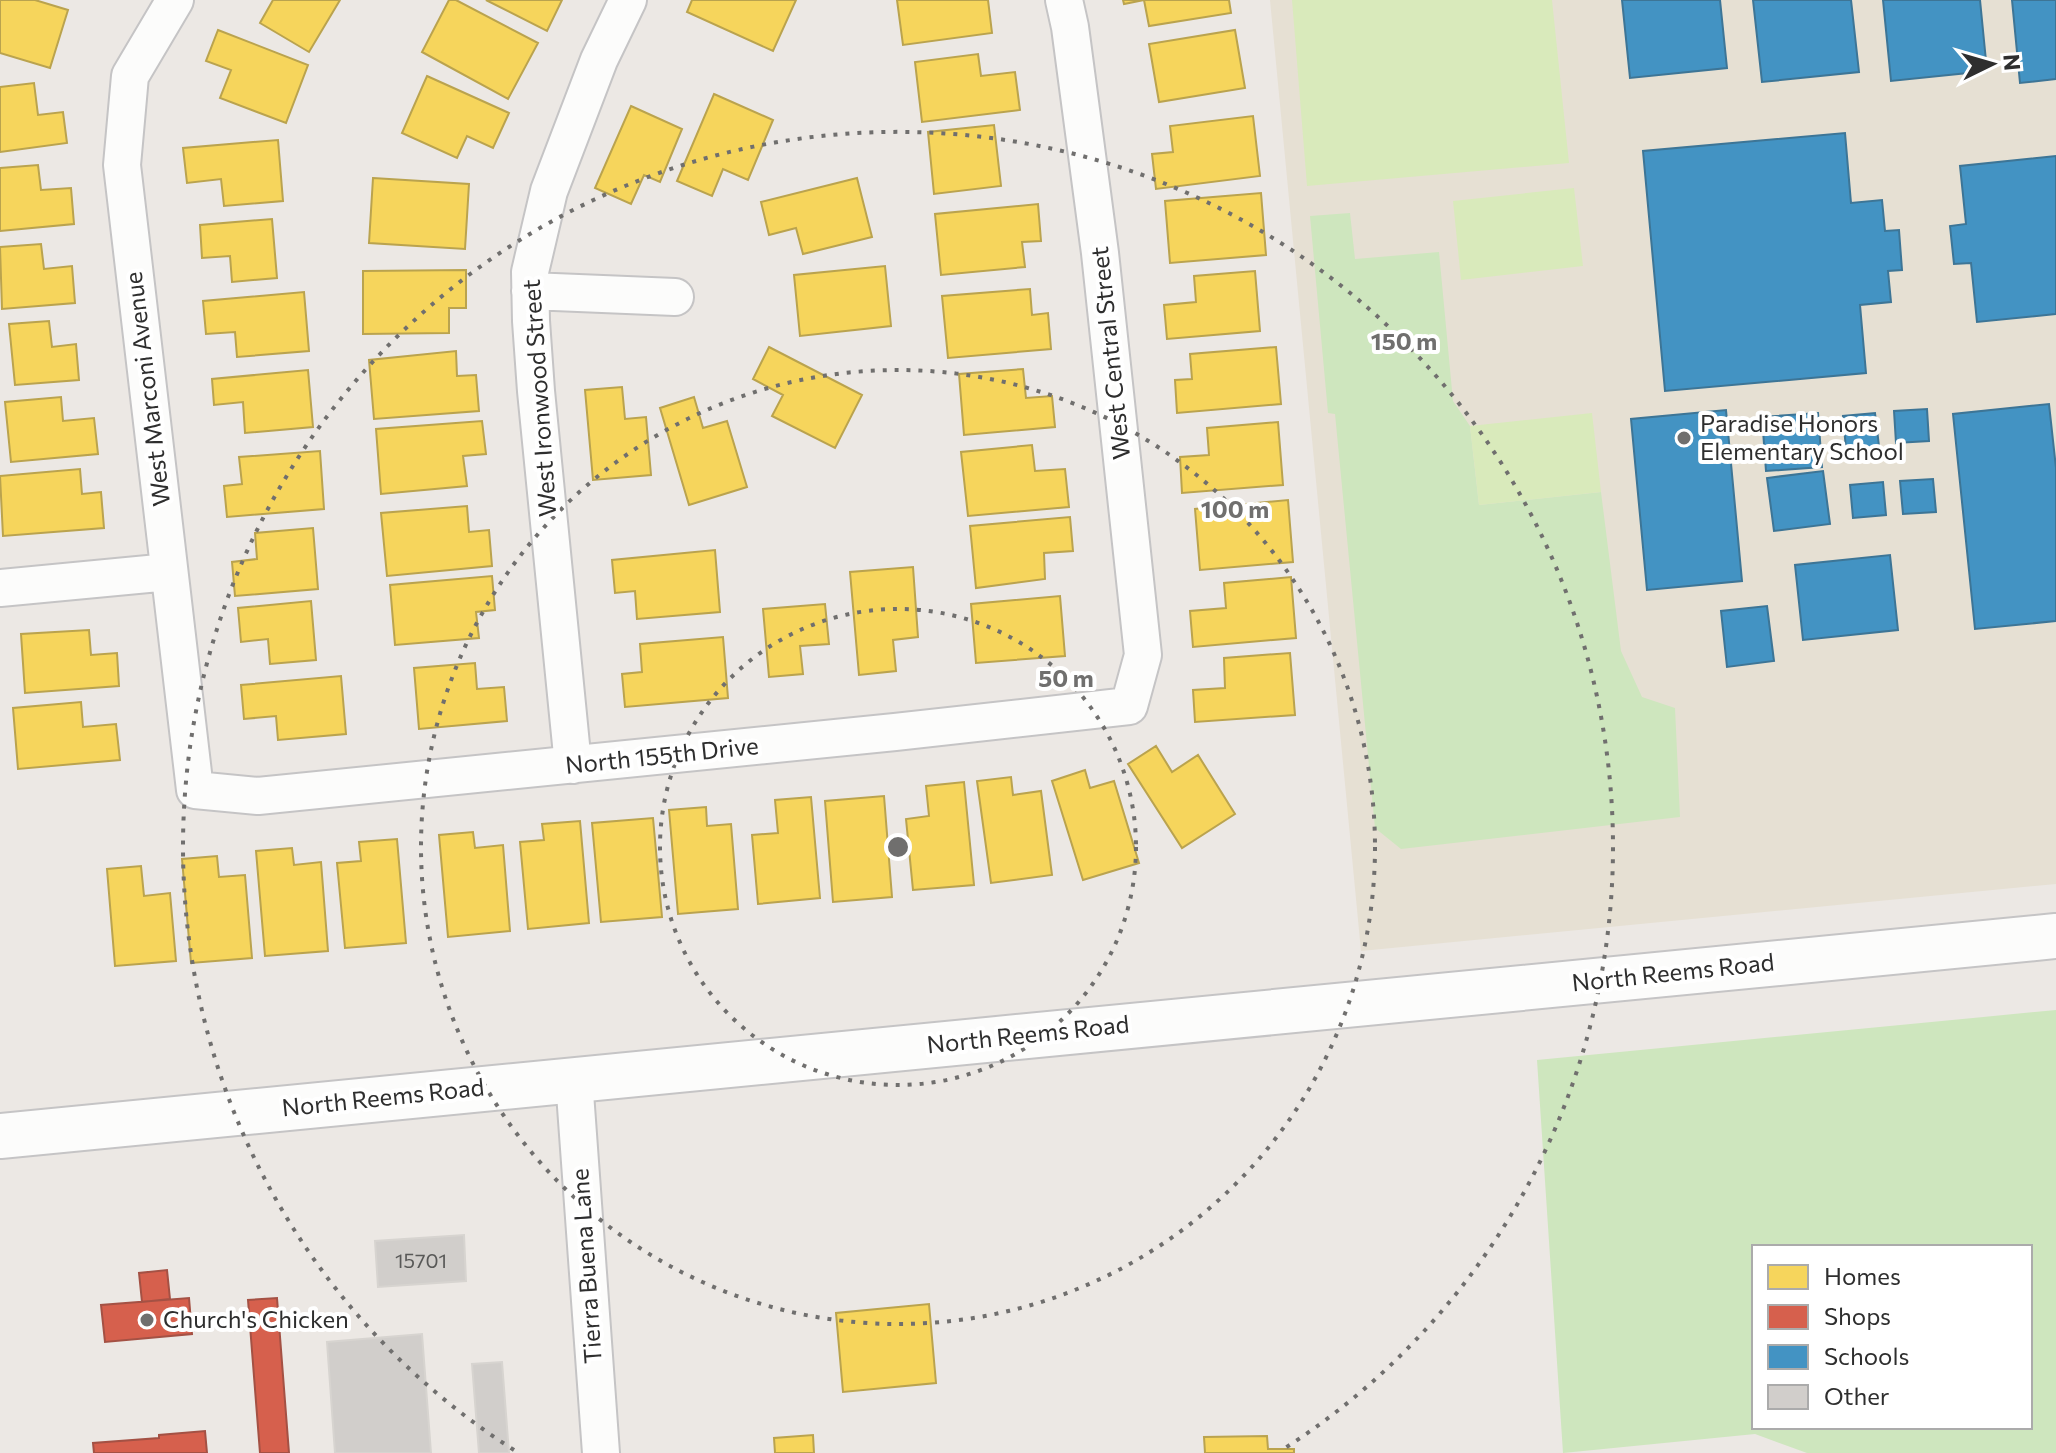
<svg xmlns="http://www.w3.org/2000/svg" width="2056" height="1453" font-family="Commissioner,sans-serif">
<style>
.education{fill:#e6e0d3}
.green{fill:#cee6be;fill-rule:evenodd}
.pitch{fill:#d9eabb}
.homes{fill:#f6d55c;stroke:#baa34e;stroke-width:2}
.shops{fill:#d6604d;stroke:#a45144;stroke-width:2}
.schools{fill:#4393c3;stroke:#3d7596;stroke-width:2}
.building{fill:#d1cecb;stroke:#d7d4d0;stroke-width:2}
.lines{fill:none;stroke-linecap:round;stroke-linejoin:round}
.minor-casing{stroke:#c5c4c5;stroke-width:40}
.secondary-casing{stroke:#c5c4c5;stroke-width:48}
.minor{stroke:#fcfcfb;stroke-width:36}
.secondary{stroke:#fcfcfb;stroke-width:44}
.ring{fill:none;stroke:#706f6e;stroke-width:4;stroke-dasharray:4 8}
.poi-dot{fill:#706f6e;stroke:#fff;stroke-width:3}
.labels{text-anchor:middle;stroke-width:8;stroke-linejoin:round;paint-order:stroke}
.number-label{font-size:20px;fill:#585857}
.street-label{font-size:24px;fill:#2e2e2e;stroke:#fff}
.poi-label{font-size:24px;fill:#2e2e2e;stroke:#fff;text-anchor:start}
.centre{fill:#706f6e;stroke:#fff;stroke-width:4}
.ring-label{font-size:24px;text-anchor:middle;font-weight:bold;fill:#706f6e;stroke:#fff;stroke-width:8;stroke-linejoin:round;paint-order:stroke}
</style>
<rect width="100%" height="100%" fill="#ece8e4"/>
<path class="education" d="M 1270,0 L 2056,0 L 2056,884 L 1361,951 Z"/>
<path class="green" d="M 1350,213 L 1355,259 L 1439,252 L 1453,401 L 1470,426 L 1479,505 L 1601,492 L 1621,651 L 1642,697 L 1675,708 L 1680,817 L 1401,849 L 1375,828 L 1335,414 L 1328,413 L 1310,216 Z
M 2056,1010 L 2056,1453 L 1807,1453 L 1755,1434 L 1563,1453 L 1537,1060 ZM 1754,1247 L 2030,1247 L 2030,1427 L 1754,1427 Z"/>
<path class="pitch" d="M 1292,0 L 1552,0 L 1569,163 L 1307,186 Z
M 1574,188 L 1583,266 L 1461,280 L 1453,201 Z
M 1592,413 L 1601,492 L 1479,505 L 1470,426 Z"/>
<path class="homes" d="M 0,0 L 35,0 L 68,10 L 50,68 L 0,53 Z
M 273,0 L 340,0 L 309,52 L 260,23 Z
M 449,0 L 456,0 L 538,43 L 508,99 L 422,52 Z
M 486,0 L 562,0 L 547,31 Z
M 692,0 L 796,0 L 773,51 L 687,12 Z
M 897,0 L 988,0 L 992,33 L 903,45 Z
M 1123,0 L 1229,0 L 1231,13 L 1149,26 L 1144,0 L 1124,4 Z
M 218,30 L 308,65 L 286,123 L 220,98 L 231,70 L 206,61 Z
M 1235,30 L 1245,88 L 1159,102 L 1149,44 Z
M 978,54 L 981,76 L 1015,72 L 1020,110 L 922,122 L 915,62 Z
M 427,76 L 509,113 L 493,148 L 467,136 L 457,158 L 402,133 Z
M 34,83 L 38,115 L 63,112 L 67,143 L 0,152 L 0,87 Z
M 714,94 L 773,120 L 748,180 L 723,169 L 712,196 L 677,181 Z
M 631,106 L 682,129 L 660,182 L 644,175 L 631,204 L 595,188 Z
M 1253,116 L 1260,176 L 1156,189 L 1152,154 L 1173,152 L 1170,126 Z
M 994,125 L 1001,186 L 934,194 L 928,132 Z
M 278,140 L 283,201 L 224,206 L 221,179 L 187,183 L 183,148 Z
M 38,165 L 41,190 L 71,188 L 74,224 L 0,231 L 0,168 Z
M 373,178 L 469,184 L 465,249 L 369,243 Z
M 857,178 L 872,237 L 803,254 L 796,228 L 769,235 L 761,202 Z
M 1261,193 L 1266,255 L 1170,263 L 1165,201 Z
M 1038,204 L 1041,241 L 1022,242 L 1025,267 L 941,275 L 935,214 Z
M 272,219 L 277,278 L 232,282 L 230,256 L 202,258 L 200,225 Z
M 41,244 L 44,269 L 72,266 L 75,303 L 2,309 L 0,247 Z
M 885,266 L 891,326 L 800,336 L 794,275 Z
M 466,270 L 466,308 L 449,308 L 449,333 L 363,334 L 363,271 Z
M 1255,271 L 1260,331 L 1167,339 L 1164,305 L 1196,302 L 1194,276 Z
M 1030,289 L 1032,315 L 1048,313 L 1051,349 L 948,358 L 942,296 Z
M 304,292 L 309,351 L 237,357 L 235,332 L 206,334 L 203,301 Z
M 49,321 L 52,347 L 76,344 L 79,380 L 15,385 L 9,324 Z
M 769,347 L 862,395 L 835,448 L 772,416 L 783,395 L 753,379 Z
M 1276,347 L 1281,404 L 1177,413 L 1175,380 L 1192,379 L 1190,354 Z
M 456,351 L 457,376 L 476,375 L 479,411 L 374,419 L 369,360 Z
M 1023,369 L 1026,398 L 1052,396 L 1055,427 L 964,435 L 959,374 Z
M 308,370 L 313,427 L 245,433 L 243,402 L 214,405 L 212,379 Z
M 622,387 L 625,419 L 646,417 L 651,475 L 593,480 L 585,390 Z
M 61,397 L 63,421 L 94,418 L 98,454 L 11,462 L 5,402 Z
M 694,397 L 703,428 L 727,421 L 747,487 L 689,505 L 660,408 Z
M 482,421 L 486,454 L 463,456 L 467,486 L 381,494 L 376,429 Z
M 1278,422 L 1283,485 L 1182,493 L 1180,457 L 1209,455 L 1207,428 Z
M 1032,445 L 1035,471 L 1065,469 L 1069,507 L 968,516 L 961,452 Z
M 320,451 L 324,509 L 227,517 L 224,486 L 242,484 L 239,457 Z
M 80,469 L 82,494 L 101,492 L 104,528 L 3,536 L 0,476 Z
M 1288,500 L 1293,562 L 1200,570 L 1195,509 Z
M 467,506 L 469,532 L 489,530 L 492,566 L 387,576 L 381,513 Z
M 1070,517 L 1073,551 L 1044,553 L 1045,579 L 976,588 L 970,526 Z
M 313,528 L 318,589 L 235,596 L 232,562 L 257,559 L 255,533 Z
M 715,550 L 720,612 L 637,619 L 635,591 L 615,593 L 612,560 Z
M 913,567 L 918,637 L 893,640 L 896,671 L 859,675 L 850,572 Z
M 492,576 L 495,610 L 476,612 L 479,638 L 395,645 L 390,585 Z
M 1291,577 L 1296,638 L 1193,647 L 1190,611 L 1226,608 L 1224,583 Z
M 1060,596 L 1065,656 L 976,663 L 971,604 Z
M 311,601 L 316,660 L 270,664 L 268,639 L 241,642 L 238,608 Z
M 825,604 L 829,644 L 800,646 L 803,674 L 769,677 L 763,609 Z
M 89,630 L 91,655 L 117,653 L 119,686 L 25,693 L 21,634 Z
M 723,637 L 728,698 L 625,707 L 622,674 L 642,672 L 640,644 Z
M 1290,653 L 1295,715 L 1195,722 L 1193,690 L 1225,688 L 1224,658 Z
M 475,663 L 477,689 L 504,687 L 507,721 L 419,729 L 414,668 Z
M 341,676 L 346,734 L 278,740 L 276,716 L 244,719 L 241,685 Z
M 81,702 L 83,727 L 116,724 L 120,760 L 18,769 L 13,708 Z
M 1156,746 L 1172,772 L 1198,755 L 1235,814 L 1182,848 L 1128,764 Z
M 1085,770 L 1090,788 L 1114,781 L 1139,863 L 1083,880 L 1052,781 Z
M 1011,777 L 1013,795 L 1041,791 L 1052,875 L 991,883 L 977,781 Z
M 964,782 L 974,885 L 913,890 L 906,819 L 929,816 L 926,786 Z
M 884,796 L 892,897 L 833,902 L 825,801 Z
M 811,797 L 820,898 L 758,904 L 752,835 L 778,833 L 775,800 Z
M 706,807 L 707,826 L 731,824 L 738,909 L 678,914 L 669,810 Z
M 653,818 L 662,917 L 601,922 L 592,823 Z
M 580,821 L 589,923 L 528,929 L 520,842 L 544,840 L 542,824 Z
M 473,832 L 475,848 L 503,845 L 510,931 L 448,937 L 439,835 Z
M 397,839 L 406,943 L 345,948 L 337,863 L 361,861 L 359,842 Z
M 292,848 L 294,865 L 321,862 L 328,951 L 265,956 L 256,851 Z
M 217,856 L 219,877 L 245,875 L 252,958 L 191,963 L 182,859 Z
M 141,866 L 144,896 L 170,893 L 176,961 L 115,966 L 107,869 Z
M 929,1304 L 936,1383 L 843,1392 L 836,1313 Z
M 813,1435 L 814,1453 L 775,1453 L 774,1438 Z
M 1267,1436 L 1268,1449 L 1294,1449 L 1294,1453 L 1205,1453 L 1204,1437 Z"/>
<path class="shops" d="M 167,1270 L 170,1299 L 142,1302 L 139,1273 Z
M 189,1298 L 192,1334 L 105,1342 L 101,1305 Z
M 277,1298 L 289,1453 L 260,1453 L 248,1300 Z
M 205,1431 L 207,1453 L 94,1453 L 93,1443 L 159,1438 L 159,1435 Z"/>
<path class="schools" d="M 1622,0 L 1720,0 L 1727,68 L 1630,78 Z
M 1753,0 L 1851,0 L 1859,72 L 1762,82 Z
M 1883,0 L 1980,0 L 1987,71 L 1891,81 Z
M 2012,0 L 2056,0 L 2056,79 L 2020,83 Z
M 1845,133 L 1851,203 L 1882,200 L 1885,231 L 1899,230 L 1902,270 L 1888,271 L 1891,302 L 1860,305 L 1866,373 L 1665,391 L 1643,151 Z
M 2056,156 L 2056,314 L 1977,322 L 1971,263 L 1954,264 L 1950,226 L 1966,224 L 1960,166 Z
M 2049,404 L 2056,468 L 2056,621 L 1975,629 L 1953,414 Z
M 1927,409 L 1929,441 L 1896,443 L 1894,411 Z
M 1726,410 L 1742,581 L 1647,590 L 1631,419 Z
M 1818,413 L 1822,467 L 1766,471 L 1762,417 Z
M 1875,413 L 1879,446 L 1846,449 L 1843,416 Z
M 1823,471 L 1830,524 L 1774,531 L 1767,478 Z
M 1933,479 L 1936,512 L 1903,514 L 1900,481 Z
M 1883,482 L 1886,515 L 1853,518 L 1850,485 Z
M 1890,555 L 1898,630 L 1803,640 L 1795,565 Z
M 1767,606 L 1774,661 L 1727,667 L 1721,611 Z"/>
<path class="building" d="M 464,1235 L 466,1281 L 378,1287 L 375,1241 Z
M 422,1334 L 431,1453 L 335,1453 L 327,1342 Z
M 502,1362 L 509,1453 L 479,1453 L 472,1364 Z"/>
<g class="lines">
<defs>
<path id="minor" d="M 175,0 L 130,76 L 122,165 L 195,790 L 258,796 L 895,732 L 1129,706 L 1143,655 L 1100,253 L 1070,27 L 1064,0
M 530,291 L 675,297
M 0,588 L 169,572
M 573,765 L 536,391 L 531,321 L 530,272 L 549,191 L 599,60 L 628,0
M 574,1079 L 601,1453"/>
<path id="secondary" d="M 0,1136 L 2056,936"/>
</defs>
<use href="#minor" class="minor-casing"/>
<use href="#secondary" class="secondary-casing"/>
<use href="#minor" class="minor"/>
<use href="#secondary" class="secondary"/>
</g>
<g class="ring">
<circle cx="898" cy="847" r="238"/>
<circle cx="898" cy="847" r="477"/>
<path d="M514 1450A715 715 0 1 1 1282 1450"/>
</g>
<g class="poi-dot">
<circle cx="1684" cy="438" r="8"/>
<circle cx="147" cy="1320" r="8"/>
</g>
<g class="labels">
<g class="number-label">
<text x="421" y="1268">15701</text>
</g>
<g class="street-label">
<text transform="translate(1111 353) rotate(-96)" y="8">West Central Street</text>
<text transform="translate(148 389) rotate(-97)" y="8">West Marconi Avenue</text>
<text transform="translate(540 398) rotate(-94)" y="8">West Ironwood Street</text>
<text transform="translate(662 756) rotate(-6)" y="8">North 155th Drive</text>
<text transform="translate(1673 973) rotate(-6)" y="8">North Reems Road</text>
<text transform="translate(1028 1035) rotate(-6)" y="8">North Reems Road</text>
<text transform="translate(383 1098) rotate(-6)" y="8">North Reems Road</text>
<text transform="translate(587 1266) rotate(-94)" y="8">Tierra Buena Lane</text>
</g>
<g class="poi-label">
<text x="1700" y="432">Paradise Honors<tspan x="1700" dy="28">Elementary School</tspan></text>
<text x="163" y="1328">Church's Chicken</text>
</g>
</g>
<circle cx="898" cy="847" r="12" class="centre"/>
<g class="ring-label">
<text x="1404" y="350">150 m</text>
<text x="1235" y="518">100 m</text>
<text x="1066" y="687">50 m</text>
</g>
<rect x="1752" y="1245" width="280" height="184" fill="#ffffff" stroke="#ababab" stroke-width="2"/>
<rect x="1768" y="1265" width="40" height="24" fill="#f6d55c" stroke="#ababab" stroke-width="2"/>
<text x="1824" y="1285" font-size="24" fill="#2e2e2e">Homes</text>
<rect x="1768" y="1305" width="40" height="24" fill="#d6604d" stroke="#ababab" stroke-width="2"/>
<text x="1824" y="1325" font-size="24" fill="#2e2e2e">Shops</text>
<rect x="1768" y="1345" width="40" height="24" fill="#4393c3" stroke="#ababab" stroke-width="2"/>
<text x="1824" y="1365" font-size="24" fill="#2e2e2e">Schools</text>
<rect x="1768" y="1385" width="40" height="24" fill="#d1cecb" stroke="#ababab" stroke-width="2"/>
<text x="1824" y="1405" font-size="24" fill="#2e2e2e">Other</text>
<g transform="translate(1992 64) rotate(85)" stroke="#ffffff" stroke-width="6" paint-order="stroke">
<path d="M0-6L14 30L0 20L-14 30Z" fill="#2e2e2e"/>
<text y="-12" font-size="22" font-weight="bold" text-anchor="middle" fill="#2e2e2e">N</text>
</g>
</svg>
